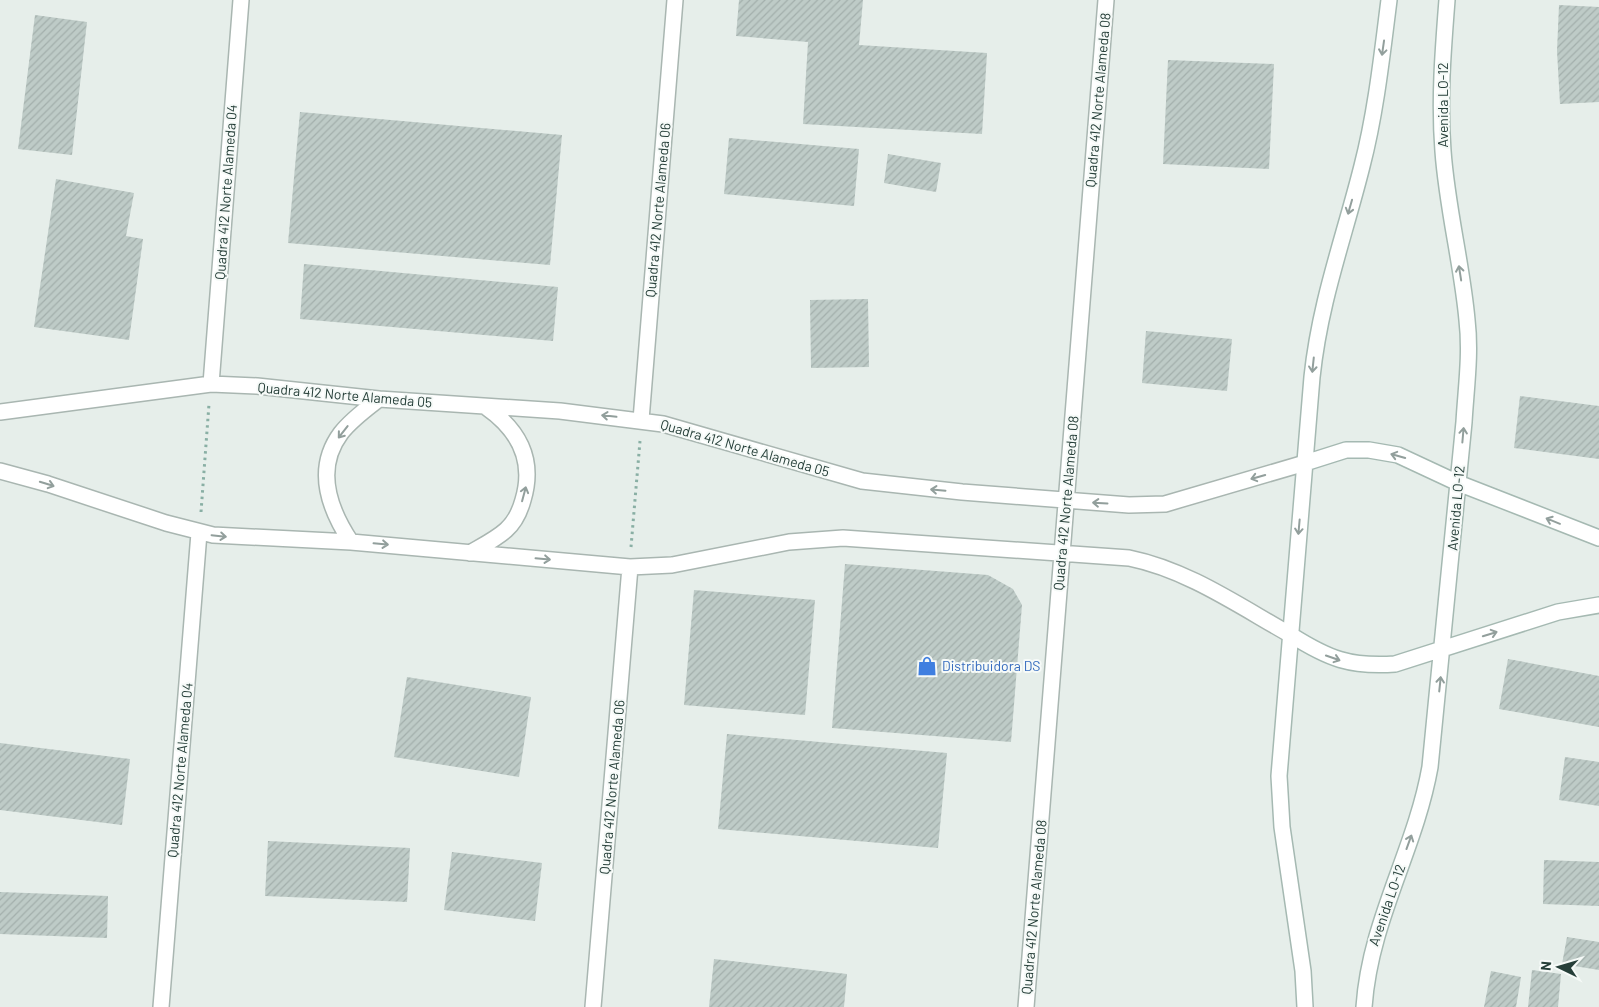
<svg xmlns="http://www.w3.org/2000/svg" width="1599" height="1007" font-family="Barlow,sans-serif">
<style>
.building{fill:url(#building-hatch)}
.lines{fill:none;stroke-linecap:round;stroke-linejoin:round}
.street-casing{stroke:#a9b6b1;stroke-width:18}
.secondary-casing{stroke:#a5b9b2;stroke-width:18}
.path{stroke:#89afa4;stroke-width:3;stroke-dasharray:2.5 4;stroke-linecap:butt}
.street{stroke:#fff;stroke-width:15}
.secondary{stroke:#fff;stroke-width:15}
.oneway{stroke:#929f9c}
.labels{text-anchor:middle;stroke-width:4;stroke-linejoin:round;paint-order:stroke}
.street-label{font-size:14px;fill:#263f39;stroke:#f6faf8}
.shop-label{font-size:14px;fill:#366cbe;stroke:#f6faf8;text-anchor:start}
</style>
<defs>
<pattern id="building-hatch" width="6" height="6" patternUnits="userSpaceOnUse" patternTransform="scale(1.25)"><rect width="6" height="6" fill="#becbc7"/><path d="M-1 1l2-2M0 6l6-6M5 7l2-2" fill="none" stroke="#a3afac"/></pattern>
</defs>
<rect width="100%" height="100%" fill="#e6eeea"/>
<path class="building" d="M 739,0 L 863,0 L 859,45 L 987,53 L 982,134 L 803,124 L 808,42 L 736,36 Z
M 1559,5 L 1599,7 L 1599,102 L 1560,104 L 1557,51 Z
M 35,15 L 87,22 L 72,155 L 18,149 Z
M 1168,60 L 1274,64 L 1269,169 L 1163,164 Z
M 300,112 L 562,135 L 550,265 L 288,243 Z
M 729,138 L 859,149 L 854,206 L 724,194 Z
M 888,154 L 941,163 L 936,192 L 884,183 Z
M 56,179 L 134,193 L 126,236 L 143,239 L 129,340 L 34,327 Z
M 304,264 L 558,287 L 553,341 L 300,319 Z
M 868,299 L 869,367 L 811,368 L 810,300 Z
M 1146,331 L 1232,339 L 1227,391 L 1142,383 Z
M 1520,396 L 1599,406 L 1599,459 L 1514,448 Z
M 845,564 L 988,575 L 1013,589 L 1022,605 L 1011,742 L 832,728 Z
M 694,590 L 815,600 L 805,715 L 684,705 Z
M 1508,659 L 1599,676 L 1599,727 L 1499,709 Z
M 407,677 L 531,697 L 519,777 L 394,757 Z
M 727,734 L 947,753 L 938,848 L 718,829 Z
M 0,743 L 130,759 L 122,825 L 0,810 Z
M 1565,757 L 1599,762 L 1599,806 L 1559,800 Z
M 268,841 L 410,848 L 407,902 L 265,896 Z
M 452,852 L 542,863 L 535,921 L 444,910 Z
M 1544,860 L 1599,862 L 1599,906 L 1543,904 Z
M 0,892 L 108,896 L 107,938 L 0,934 Z
M 1567,937 L 1599,942 L 1599,970 L 1562,964 Z
M 714,959 L 847,974 L 844,1007 L 709,1007 Z
M 1532,970 L 1561,974 L 1558,1007 L 1528,1007 Z
M 1491,971 L 1521,977 L 1516,1007 L 1484,1007 Z"/>
<g class="lines">
<defs>
<path id="street" d="M 211,384 L 241,0
M 0,412 L 211,384 L 257,386 L 379,399 L 560,411 L 663,424 L 862,481 L 962,492 L 1129,505 L 1165,504 L 1305,463
M 641,420 L 675,0
M 0,471 L 48,484 L 166,523 L 213,535 L 351,542 L 630,567 L 672,565 L 789,542 L 843,538 L 1129,558 C 1188,570 1239,606 1291,635
M 351,542 C 329,509 314,469 341,433 C 351,420 366,409 379,399
M 470,553 C 482,546 496,539 506,530 C 515,522 520,511 523,500 C 535,460 519,430 486,407
M 161,1007 L 199,533
M 593,1007 L 630,567
M 1026,1007 L 1106,0"/>
<path id="secondary" d="M 1305,463 L 1346,450 L 1369,450 L 1398,455 L 1458,483 L 1599,538
M 1291,635 C 1329,659 1350,667 1395,664 L 1558,612 L 1599,605
M 1305,1007 L 1303,971 L 1282,827 L 1279,776 L 1312,377 C 1320,301 1344,238 1362,166 C 1376,112 1382,55 1389,0
M 1364,1007 C 1370,920 1415,851 1430,767 L 1464,422 C 1466,388 1471,354 1467,320 C 1462,264 1447,208 1443,151 C 1439,100 1443,51 1447,0"/>
</defs>
<use href="#street" class="street-casing"/>
<use href="#secondary" class="secondary-casing"/>
<path class="path" d="M 201,512 L 209,404
M 631,547 L 640,441"/>
<use href="#street" class="street"/>
<use href="#secondary" class="secondary"/>
</g>
<defs><path id="oneway-shaft" d="M-6 0H5M1.5-3L5.5 0L1.5 3" fill="none" stroke-width="1.6" stroke-linecap="round" stroke-linejoin="round" transform="scale(1.25)"/></defs>
<g class="oneway">
<use href="#oneway-shaft" transform="translate(1383 48) rotate(98)"/>
<use href="#oneway-shaft" transform="translate(1350 207) rotate(106)"/>
<use href="#oneway-shaft" transform="translate(1460 273) rotate(-99)"/>
<use href="#oneway-shaft" transform="translate(1313 365) rotate(96)"/>
<use href="#oneway-shaft" transform="translate(609 416) rotate(-174)"/>
<use href="#oneway-shaft" transform="translate(343 432) rotate(128)"/>
<use href="#oneway-shaft" transform="translate(1463 435) rotate(-85)"/>
<use href="#oneway-shaft" transform="translate(1398 456) rotate(-164)"/>
<use href="#oneway-shaft" transform="translate(1258 477) rotate(164)"/>
<use href="#oneway-shaft" transform="translate(47 484) rotate(17)"/>
<use href="#oneway-shaft" transform="translate(938 490) rotate(-175)"/>
<use href="#oneway-shaft" transform="translate(524 494) rotate(-75)"/>
<use href="#oneway-shaft" transform="translate(1100 503) rotate(-177)"/>
<use href="#oneway-shaft" transform="translate(1553 521) rotate(-158)"/>
<use href="#oneway-shaft" transform="translate(1299 527) rotate(95)"/>
<use href="#oneway-shaft" transform="translate(219 536) rotate(6)"/>
<use href="#oneway-shaft" transform="translate(381 544) rotate(5)"/>
<use href="#oneway-shaft" transform="translate(543 559) rotate(5)"/>
<use href="#oneway-shaft" transform="translate(1490 634) rotate(-17)"/>
<use href="#oneway-shaft" transform="translate(1333 658) rotate(19)"/>
<use href="#oneway-shaft" transform="translate(1440 684) rotate(-84)"/>
<use href="#oneway-shaft" transform="translate(1409 842) rotate(-70)"/>
</g>
<defs>
<symbol id="shop-bare" viewBox="-9 -9 18 18"><path d="M-5-2.5h2.3a2.7 3.5 0 0 1 5.4 0H5L5.5 6h-11ZM-1.5-2.5h3a1.5 2.3 0 0 0-3 0Z" fill="#3f7fe0" stroke="#f6faf8" stroke-width="2.5" paint-order="stroke"/></symbol>
</defs>
<g fill-rule="evenodd">
<use href="#shop-bare" x="913" y="652" width="28" height="28"/>
</g>
<g class="labels">
<g class="street-label">
<text transform="translate(1098 100) rotate(-85)" y="5">Quadra 412 Norte Alameda 08</text>
<text transform="translate(1443 105) rotate(-90)" y="5">Avenida LO-12</text>
<text transform="translate(226 192) rotate(-86)" y="5">Quadra 412 Norte Alameda 04</text>
<text transform="translate(658 210) rotate(-85)" y="5">Quadra 412 Norte Alameda 06</text>
<text transform="translate(345 395) rotate(5)" y="5">Quadra 412 Norte Alameda 05</text>
<text transform="translate(745 448) rotate(16)" y="5">Quadra 412 Norte Alameda 05</text>
<text transform="translate(1066 503) rotate(-85)" y="5">Quadra 412 Norte Alameda 08</text>
<text transform="translate(1456 508) rotate(-85)" y="5">Avenida LO-12</text>
<text transform="translate(180 770) rotate(-85)" y="5">Quadra 412 Norte Alameda 04</text>
<text transform="translate(612 787) rotate(-85)" y="5">Quadra 412 Norte Alameda 06</text>
<text transform="translate(1387 905) rotate(-71)" y="5">Avenida LO-12</text>
<text transform="translate(1034 907) rotate(-85)" y="5">Quadra 412 Norte Alameda 08</text>
</g>
<g class="shop-label">
<text x="942" y="671">Distribuidora DS</text>
</g>
</g>
<g transform="translate(1559 967) rotate(275)" stroke="#f6faf8" stroke-width="4" paint-order="stroke">
<path d="M0-4L9 19L0 12L-9 19Z" fill="#263f39"/>
<text y="-8" font-size="14" font-weight="bold" text-anchor="middle" fill="#263f39">N</text>
</g>
</svg>
